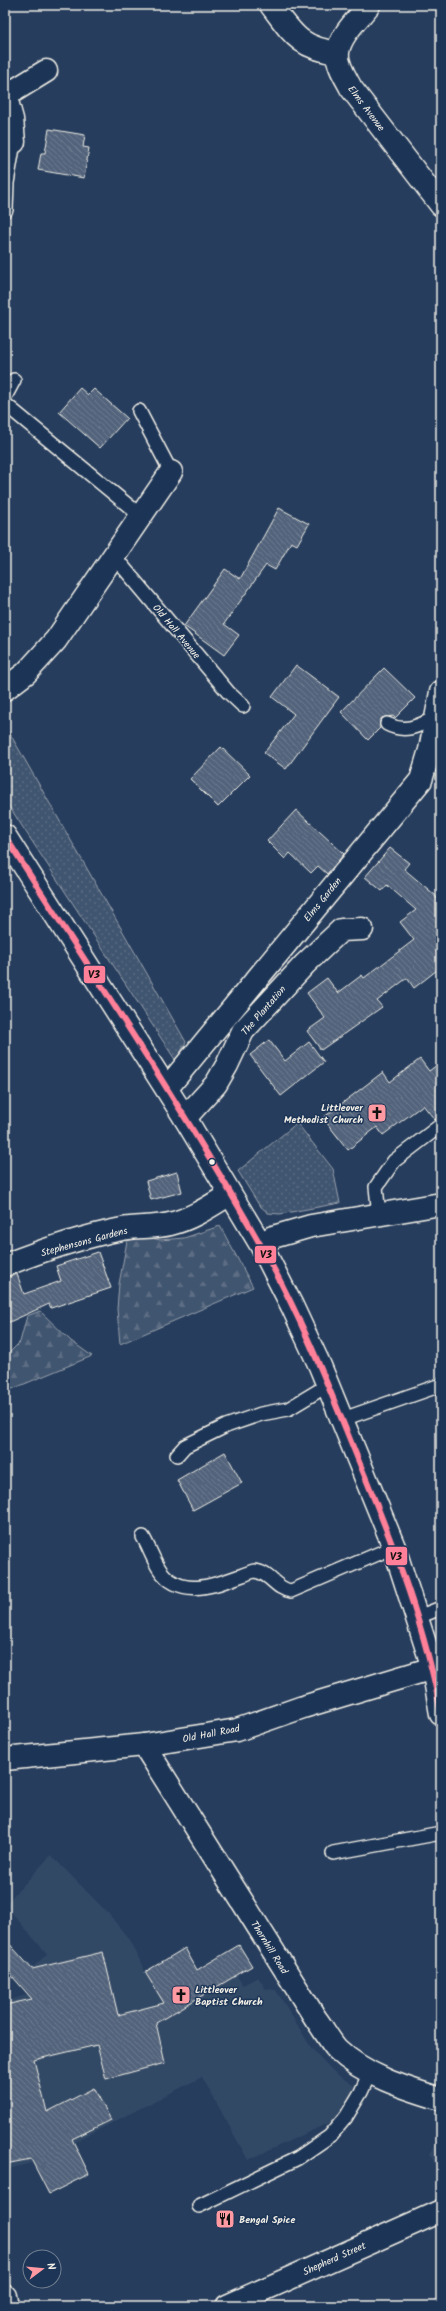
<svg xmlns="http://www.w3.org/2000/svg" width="446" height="2311" font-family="Kalam,sans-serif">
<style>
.built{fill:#334966}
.grass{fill:url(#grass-dots);stroke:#9aa2ac}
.forest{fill:url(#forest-firs);stroke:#9aa2ac}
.building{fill:url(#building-back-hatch);stroke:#f4f1e8}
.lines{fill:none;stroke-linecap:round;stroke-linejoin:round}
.lane-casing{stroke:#f4f1e8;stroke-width:16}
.street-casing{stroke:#f4f1e8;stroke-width:25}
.secondary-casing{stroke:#f4f1e8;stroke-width:25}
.lane{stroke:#1d3557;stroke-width:13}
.street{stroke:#1d3557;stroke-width:22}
.secondary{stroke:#1d3557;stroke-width:22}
.bus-1-casing{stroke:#1d3557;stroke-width:9}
.bus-1{stroke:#ff8098;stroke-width:6}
.bus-dot{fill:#f4f1e8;stroke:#1d3557;stroke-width:1.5}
.labels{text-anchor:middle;stroke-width:3;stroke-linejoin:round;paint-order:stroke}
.street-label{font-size:10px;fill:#f4f1e8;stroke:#1d3557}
.poi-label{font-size:10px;font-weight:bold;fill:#f4f1e8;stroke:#1d3557;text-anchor:start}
.line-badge{stroke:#1d3557;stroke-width:1.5}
.pale-badge-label{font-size:11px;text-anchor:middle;font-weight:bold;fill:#111}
</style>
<defs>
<pattern id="grass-dots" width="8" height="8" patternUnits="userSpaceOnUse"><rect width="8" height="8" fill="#40546f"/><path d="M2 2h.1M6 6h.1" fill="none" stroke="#5c6d84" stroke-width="1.8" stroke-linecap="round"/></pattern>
<pattern id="forest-firs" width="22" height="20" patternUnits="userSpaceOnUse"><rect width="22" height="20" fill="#40546f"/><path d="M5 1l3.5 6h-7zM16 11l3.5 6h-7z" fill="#5c6d84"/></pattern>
<pattern id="building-back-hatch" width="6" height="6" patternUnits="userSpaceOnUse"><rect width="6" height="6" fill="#52647b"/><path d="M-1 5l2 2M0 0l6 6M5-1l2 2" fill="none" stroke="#6c7b8e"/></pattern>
</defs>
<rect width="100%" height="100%" fill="#263d5d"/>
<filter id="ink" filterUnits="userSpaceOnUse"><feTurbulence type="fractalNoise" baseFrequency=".025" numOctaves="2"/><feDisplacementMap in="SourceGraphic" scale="8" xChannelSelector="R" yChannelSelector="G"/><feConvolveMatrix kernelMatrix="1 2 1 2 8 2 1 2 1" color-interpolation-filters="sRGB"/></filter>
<g filter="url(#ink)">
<path class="built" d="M 51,1855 L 108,1913 L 132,1943 L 145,1972 L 171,2014 L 236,1975 L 243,1985 L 258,1977 L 266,1989 L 276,1990 L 312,2049 L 335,2073 L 356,2087 L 337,2119 L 248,2160 L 202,2077 L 35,2162 L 5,2170 L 5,2002 L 43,1989 L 29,1971 L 47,1954 L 5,1905 Z
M 441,2135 L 441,2178 L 430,2154 Z"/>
<path class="grass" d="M 5,725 L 186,1042 L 176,1061 L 5,800 Z
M 297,1123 L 333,1169 L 340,1203 L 280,1214 L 268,1213 L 259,1205 L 238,1171 Z"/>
<path class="forest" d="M 220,1226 L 253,1287 L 120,1344 L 117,1309 L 119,1284 L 127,1241 L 143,1236 L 160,1240 L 184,1238 Z
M 40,1311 L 71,1341 L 92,1356 L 5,1392 L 5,1357 L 20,1342 L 27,1316 Z"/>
<path class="building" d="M 49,129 L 85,135 L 83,147 L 89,148 L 84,178 L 38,170 L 41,153 L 45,153 Z
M 80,388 L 88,395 L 94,389 L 127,418 L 100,448 L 59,412 Z
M 279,508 L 309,524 L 297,545 L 291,542 L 275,570 L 266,565 L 224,624 L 239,635 L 224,655 L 184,626 L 225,569 L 240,579 Z
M 296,665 L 339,697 L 286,769 L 264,753 L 294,714 L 272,697 Z
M 384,668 L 415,698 L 395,718 L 393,716 L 382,718 L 380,721 L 380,728 L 368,740 L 341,712 Z
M 221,747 L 250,775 L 218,807 L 190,779 Z
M 296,810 L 344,854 L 327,874 L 318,866 L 311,873 L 290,853 L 285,859 L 267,841 Z
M 390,848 L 409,863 L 404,869 L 435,895 L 441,906 L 441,967 L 414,988 L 407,978 L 377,1001 L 382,1007 L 321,1050 L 307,1031 L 325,1018 L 307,993 L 327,978 L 338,993 L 362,975 L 364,978 L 414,940 L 400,922 L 416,910 L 387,885 L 382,891 L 365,877 Z
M 269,1040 L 285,1061 L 309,1042 L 324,1062 L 281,1096 L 250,1055 Z
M 420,1059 L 429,1071 L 441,1062 L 441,1117 L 435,1120 L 423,1105 L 383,1135 L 377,1127 L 348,1150 L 323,1118 L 383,1072 L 390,1082 Z
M 177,1172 L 182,1192 L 151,1200 L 146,1181 Z
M 98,1252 L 111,1288 L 51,1308 L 49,1304 L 5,1324 L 5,1277 L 17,1274 L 24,1294 L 61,1281 L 56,1266 Z
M 225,1452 L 242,1483 L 193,1510 L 177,1480 Z
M 5,1939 L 32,1969 L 103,1952 L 118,2015 L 164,2003 L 145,1972 L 185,1948 L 197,1970 L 239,1945 L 252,1966 L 156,2023 L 165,2063 L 106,2079 L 97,2045 L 34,2060 L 47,2112 L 94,2088 L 111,2120 L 72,2139 L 89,2174 L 49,2194 L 31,2159 L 5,2164 L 5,2005 L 32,1999 L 5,1968 Z"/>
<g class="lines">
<defs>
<path id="lane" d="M 6,210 L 7,183 L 14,142
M 5,397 L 14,380
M 5,404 L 141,516
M 139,411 L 171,472
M 113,555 L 228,692 L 243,706
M 387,724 C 406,734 420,725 437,717
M 379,1215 L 376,1187 L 394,1161 L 441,1125
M 343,1419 L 441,1385
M 177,1455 L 185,1446 L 226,1426 L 261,1414 L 288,1409 L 328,1385
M 143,1537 C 149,1547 153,1560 160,1570 C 183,1603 224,1581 254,1571 C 270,1572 275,1589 291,1591 L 394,1547
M 418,1617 L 441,1608
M 333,1853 L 441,1833
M 199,2206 L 298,2158 L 330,2136 L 346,2117 L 361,2092 L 370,2072"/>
<path id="street" d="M 271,5 C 293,34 299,48 338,53
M 369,5 C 359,18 340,35 338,52 C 336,64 346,78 351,88 L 441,205
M 5,94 L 12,119 L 14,142
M 7,95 L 46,71
M 5,689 L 26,673 L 56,640 L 171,472
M 167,1088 L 421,780 L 430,750 L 441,692
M 185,1118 L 216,1084 L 227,1065 L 243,1031 L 305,964 L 341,930 L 362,929
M 5,1265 C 43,1250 82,1237 122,1229 C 137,1226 154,1228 170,1224 C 192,1219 212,1205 230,1194
M 144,1745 L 316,2019 C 323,2028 329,2040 337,2049 C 365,2076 405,2088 441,2099
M 5,2296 L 7,2306
M 227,2306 L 441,2211"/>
<path id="secondary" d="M 5,836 L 185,1118 L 261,1245 L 292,1306 L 320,1366 L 394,1547 L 433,1668 L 441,1714
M 261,1245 L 273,1237 L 311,1226 L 441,1204
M 5,1759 L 144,1745 L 237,1730 L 303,1707 L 433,1668"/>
</defs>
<use href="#lane" class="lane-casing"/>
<use href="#street" class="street-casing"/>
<use href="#secondary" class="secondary-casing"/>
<use href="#lane" class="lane"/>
<use href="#street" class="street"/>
<use href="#secondary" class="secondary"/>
<defs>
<path id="bus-1" d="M 5,836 C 91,971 181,1104 260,1244 C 301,1315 331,1393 362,1469 C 395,1549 426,1629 441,1714"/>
</defs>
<use href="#bus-1" class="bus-1-casing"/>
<use href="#bus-1" class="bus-1"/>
</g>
</g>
<defs>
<symbol id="church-square" viewBox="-11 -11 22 22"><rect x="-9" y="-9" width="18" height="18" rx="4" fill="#ff9aa2" stroke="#1d3557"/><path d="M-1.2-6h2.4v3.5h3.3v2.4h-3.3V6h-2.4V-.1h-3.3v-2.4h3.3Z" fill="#111"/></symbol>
<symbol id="restaurant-square" viewBox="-11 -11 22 22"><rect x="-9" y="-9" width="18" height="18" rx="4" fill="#ff9aa2" stroke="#1d3557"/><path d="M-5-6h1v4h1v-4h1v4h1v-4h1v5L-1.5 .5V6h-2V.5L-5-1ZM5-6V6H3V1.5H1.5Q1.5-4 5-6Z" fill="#111"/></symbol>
</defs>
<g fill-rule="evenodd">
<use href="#church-square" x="366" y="1102" width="22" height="22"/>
<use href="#church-square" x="170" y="1984" width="22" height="22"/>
<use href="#restaurant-square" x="214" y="2208" width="22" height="22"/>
</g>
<circle class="bus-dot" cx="212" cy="1162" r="3.5"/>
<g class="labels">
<g class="street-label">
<text transform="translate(367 108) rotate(53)" y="4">Elms Avenue</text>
<text transform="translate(177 631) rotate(50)" y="4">Old Hall Avenue</text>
<text transform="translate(322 899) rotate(-51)" y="4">Elms Garden</text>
<text transform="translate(263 1010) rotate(-49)" y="4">The Plantation</text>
<text transform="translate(84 1241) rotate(-15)" y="4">Stephensons Gardens</text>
<text transform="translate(211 1733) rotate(-11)" y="4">Old Hall Road</text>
<text transform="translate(270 1947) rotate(58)" y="4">Thornhill Road</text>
<text transform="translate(334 2258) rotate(-24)" y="4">Shepherd Street</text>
</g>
<g class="poi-label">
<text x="363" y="1111" text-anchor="end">Littleover<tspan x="363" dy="12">Methodist Church</tspan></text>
<text x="195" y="1993">Littleover<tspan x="195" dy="12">Baptist Church</tspan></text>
<text x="239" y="2223">Bengal Spice</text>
</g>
</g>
<g class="line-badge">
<rect x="83" y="965" width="23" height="19" rx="4" fill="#ff8098"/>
<rect x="254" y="1245" width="23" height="19" rx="4" fill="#ff8098"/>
<rect x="385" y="1546" width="23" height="20" rx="4" fill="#ff8098"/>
</g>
<g class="pale-badge-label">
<text x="94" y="978">V3</text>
<text x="266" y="1258">V3</text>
<text x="396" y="1560">V3</text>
</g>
<rect width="446" height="2311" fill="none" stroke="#1d3557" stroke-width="20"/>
<rect x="10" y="10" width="426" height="2291" fill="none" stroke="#f4f1e8" stroke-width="1.5" filter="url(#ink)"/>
<g transform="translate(42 2269) rotate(74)"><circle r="19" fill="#1d3557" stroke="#738091"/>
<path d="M0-3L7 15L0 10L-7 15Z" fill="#ff9aa2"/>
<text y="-6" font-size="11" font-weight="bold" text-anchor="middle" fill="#f4f1e8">N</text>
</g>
</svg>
